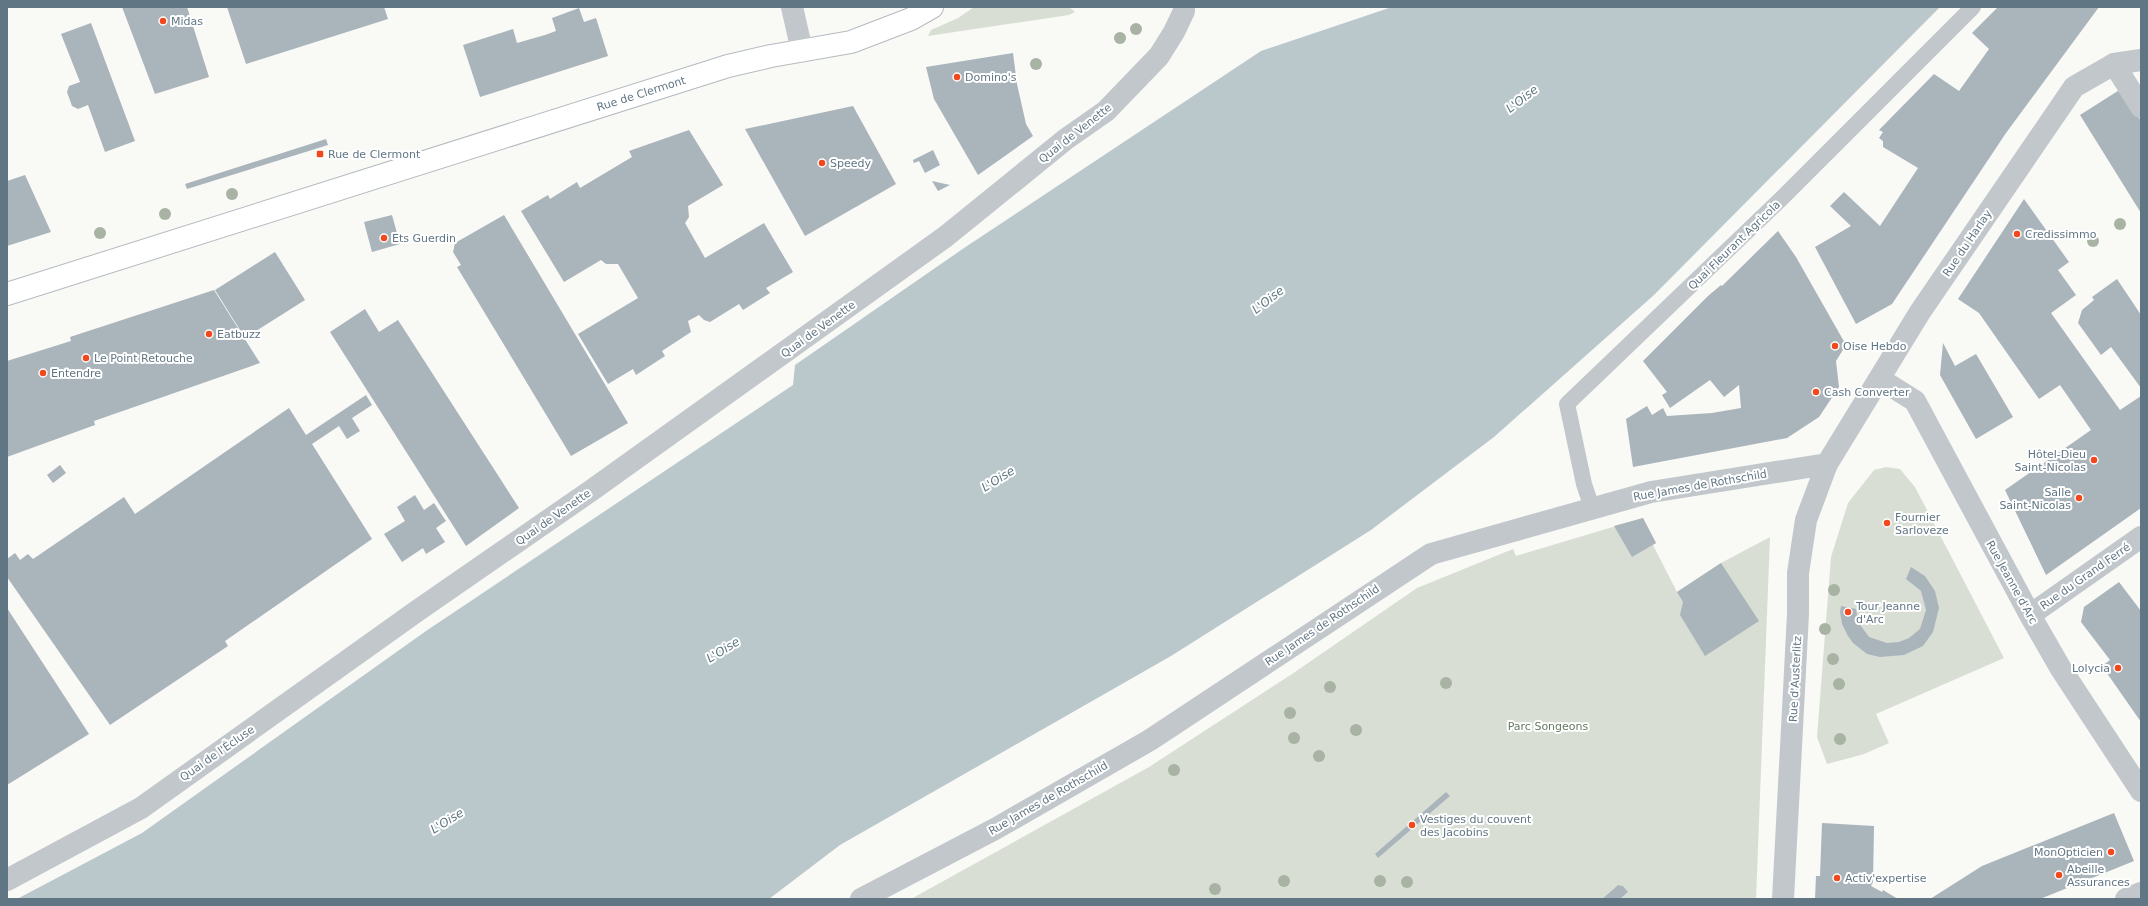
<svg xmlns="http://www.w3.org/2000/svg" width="2148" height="906" font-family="'DejaVu Sans',sans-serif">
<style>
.green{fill:#d9ded5}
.water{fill:#bac8cc}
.building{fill:#aab4bb}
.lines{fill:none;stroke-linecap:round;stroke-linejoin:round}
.secondary-casing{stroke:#b4bbc0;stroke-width:24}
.service{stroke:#c2c7cb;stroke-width:16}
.minor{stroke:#c2c7cb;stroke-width:22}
.tertiary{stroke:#c2c7cb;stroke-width:22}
.secondary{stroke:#fff;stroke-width:22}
.tree{fill:#a8b3a4}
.poi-dot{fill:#f1481e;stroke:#fff;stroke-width:1.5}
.labels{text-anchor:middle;stroke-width:4;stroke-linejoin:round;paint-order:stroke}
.poi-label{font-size:11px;fill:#617684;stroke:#fff;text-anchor:start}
.street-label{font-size:11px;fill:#617684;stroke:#fff}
.park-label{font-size:11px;fill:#667a61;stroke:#fff}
.water-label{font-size:12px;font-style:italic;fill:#5c767e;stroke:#fff}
</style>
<rect width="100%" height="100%" fill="#f9f9f6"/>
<path class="green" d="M 974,7 L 1069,7 L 1075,12 L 1069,15 L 928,36 L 931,30 L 958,18 Z
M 1886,467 L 1900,469 L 1915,487 L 2004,658 L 1876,714 L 1889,743 L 1864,754 L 1827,764 L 1817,737 L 1831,557 L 1848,503 L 1874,470 Z
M 1643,518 L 1656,543 L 1653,545 L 1677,592 L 1721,563 L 1770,537 L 1756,899 L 1620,899 L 1628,892 L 1623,886 L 1618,885 L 1602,899 L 911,899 L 1149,767 L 1292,674 L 1417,588 L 1513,549 L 1516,556 Z"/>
<path class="water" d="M 1392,7 L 1940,7 L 1654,295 L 1494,437 L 1371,530 L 1171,656 L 840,845 L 769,899 L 17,899 L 142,833 L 426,631 L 793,385 L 795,365 L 964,248 L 1261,51 Z"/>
<path class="building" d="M 122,7 L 187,7 L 209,77 L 155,94 Z
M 227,7 L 384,7 L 388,19 L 246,64 Z
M 1998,7 L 2099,7 L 2006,133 L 1892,304 L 1856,324 L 1815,247 L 1851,226 L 1830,206 L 1844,192 L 1880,226 L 1918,168 L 1883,147 L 1883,141 L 1879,138 L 1883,132 L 1879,130 L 1934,74 L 1959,91 L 1989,49 L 1972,33 Z
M 579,8 L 584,22 L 596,18 L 608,56 L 480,97 L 463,45 L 513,29 L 517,43 L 545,35 L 556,31 L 552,18 Z
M 91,23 L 135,141 L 105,152 L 88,105 L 78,109 L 72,106 L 67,92 L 69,86 L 80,82 L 61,34 Z
M 1013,53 L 1017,84 L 1026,124 L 1033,136 L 978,175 L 934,99 L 926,67 Z
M 2121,89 L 2141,121 L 2141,213 L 2080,115 Z
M 853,106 L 896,184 L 805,236 L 745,129 Z
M 689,130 L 723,185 L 688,206 L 689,217 L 685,223 L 705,258 L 764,223 L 793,272 L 766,288 L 770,293 L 743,310 L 739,304 L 710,322 L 704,320 L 699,315 L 688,321 L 691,332 L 662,351 L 665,356 L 636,375 L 633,369 L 608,384 L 578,334 L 638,298 L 618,264 L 606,264 L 601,260 L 564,282 L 521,211 L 548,195 L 550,199 L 577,182 L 580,188 L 632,157 L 629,151 Z
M 326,139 L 328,145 L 187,189 L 185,184 Z
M 933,150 L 940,165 L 925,173 L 919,161 L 914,163 L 913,160 Z
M 25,175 L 51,232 L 7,246 L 7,181 Z
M 932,181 L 950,185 L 938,191 Z
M 2024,199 L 2069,262 L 2058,270 L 2076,295 L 2051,313 L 2120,410 L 2141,396 L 2141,508 L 2046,575 L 2005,490 L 2091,430 L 2060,385 L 2039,399 L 1979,313 L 1958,299 Z
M 392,215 L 400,244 L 372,252 L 364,222 Z
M 504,215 L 628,423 L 571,456 L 457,267 L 461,265 L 453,252 L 455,243 Z
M 1778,231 L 1796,257 L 1846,345 L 1836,361 L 1839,387 L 1819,417 L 1787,438 L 1633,467 L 1626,419 L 1647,406 L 1652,415 L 1663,408 L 1667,416 L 1712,413 L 1741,408 L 1739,385 L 1724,397 L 1710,380 L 1670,408 L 1662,395 L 1667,392 L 1643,361 L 1708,296 L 1721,285 L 1722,286 Z
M 275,252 L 305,300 L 245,338 L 215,290 Z
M 2117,279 L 2141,315 L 2141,388 L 2111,347 L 2101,355 L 2078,323 L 2082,310 L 2094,300 L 2092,297 Z
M 214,290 L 260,363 L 94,421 L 95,425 L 7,457 L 7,361 L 71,341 L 70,337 Z
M 365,309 L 379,332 L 398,320 L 519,508 L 466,546 L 330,332 Z
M 1943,343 L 1955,366 L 1976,354 L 2013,417 L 1976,439 L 1940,375 Z
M 366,395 L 372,405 L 352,418 L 360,431 L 347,439 L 339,426 L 312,444 L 372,539 L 225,641 L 228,646 L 110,725 L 7,577 L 7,559 L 15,553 L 20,560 L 28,554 L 33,559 L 124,497 L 135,514 L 289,408 L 306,435 Z
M 60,465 L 66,473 L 53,483 L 47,475 Z
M 415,495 L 424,510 L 434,503 L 446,521 L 436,528 L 445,542 L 426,554 L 423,548 L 402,562 L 384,534 L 405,521 L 397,507 Z
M 1643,518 L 1656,543 L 1632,557 L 1614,526 Z
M 1721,563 L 1759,621 L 1705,656 L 1680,615 L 1683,602 L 1677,592 Z
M 1911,567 L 1925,576 L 1935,591 L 1939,608 L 1933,632 L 1923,646 L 1904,655 L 1880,657 L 1867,654 L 1853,643 L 1848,636 L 1842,624 L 1840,612 L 1841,606 L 1856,609 L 1858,622 L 1869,637 L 1887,643 L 1899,642 L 1909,638 L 1920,629 L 1926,610 L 1921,591 L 1906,579 Z
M 2119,582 L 2141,611 L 2141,722 L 2102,666 L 2110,660 L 2081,622 L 2084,607 Z
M 7,608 L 89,734 L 7,785 Z
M 1446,792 L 1450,796 L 1378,858 L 1375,854 Z
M 2114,813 L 2134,861 L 2040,899 L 1930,899 L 1982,866 Z
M 1822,823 L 1874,826 L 1873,882 L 1871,886 L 1882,892 L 1883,890 L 1898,899 L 1815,899 L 1816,876 L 1820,876 Z
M 1618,885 L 1623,886 L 1628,892 L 1620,899 L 1602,899 Z"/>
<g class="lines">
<defs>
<g id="secondary">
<path id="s1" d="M 7,294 L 728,66 L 771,56 L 851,42 L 911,19 L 932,7"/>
</g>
</defs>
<use href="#secondary" class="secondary-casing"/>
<path class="service" d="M 1592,508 L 1584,484 L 1567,404 L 1781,199 L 1973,7"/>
<path class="minor" d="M 792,7 L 802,51
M 2114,64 L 2141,107
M 7,880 L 141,808 L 417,611 L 592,490 L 945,237 L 1066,139 L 1106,111 L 1159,56 L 1174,32 L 1184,11 L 1184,7
M 2126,899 L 2141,893"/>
<path class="tertiary" d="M 1880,379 L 1915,401 L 2030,615 L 2061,669 L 2141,791
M 2030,615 L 2141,537
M 861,899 L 995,829 L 1150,740 L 1431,554 L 1651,492 L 1827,464
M 1783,899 L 1798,614 L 1798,573 L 1806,520 L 1827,464 L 1920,312 L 2074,87 L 2114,64 L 2141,60"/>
<use href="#secondary" class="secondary"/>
</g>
<g class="tree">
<circle cx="1136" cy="29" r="6"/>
<circle cx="1120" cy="38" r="6"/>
<circle cx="1036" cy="64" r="6"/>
<circle cx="232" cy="194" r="6"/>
<circle cx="165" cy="214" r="6"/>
<circle cx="2120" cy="224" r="6"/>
<circle cx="100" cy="233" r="6"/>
<circle cx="2093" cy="241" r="6"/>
<circle cx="1834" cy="590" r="6"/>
<circle cx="1825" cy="629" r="6"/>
<circle cx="1833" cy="659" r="6"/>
<circle cx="1446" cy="683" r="6"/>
<circle cx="1839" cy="684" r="6"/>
<circle cx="1330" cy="687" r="6"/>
<circle cx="1290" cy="713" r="6"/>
<circle cx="1356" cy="730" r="6"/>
<circle cx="1294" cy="738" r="6"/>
<circle cx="1840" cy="739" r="6"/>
<circle cx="1319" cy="756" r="6"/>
<circle cx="1174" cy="770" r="6"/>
<circle cx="1284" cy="881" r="6"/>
<circle cx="1380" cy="881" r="6"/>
<circle cx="1407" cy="882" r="6"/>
<circle cx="1215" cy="889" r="6"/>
</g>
<g class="poi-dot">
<circle cx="163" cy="21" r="4"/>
<circle cx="957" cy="77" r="4"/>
<rect x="316" y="150" width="8" height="8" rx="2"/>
<circle cx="822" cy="163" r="4"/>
<circle cx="2017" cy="234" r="4"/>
<circle cx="384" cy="238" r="4"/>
<circle cx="209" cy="334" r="4"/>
<circle cx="1835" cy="346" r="4"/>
<circle cx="86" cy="358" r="4"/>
<circle cx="43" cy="373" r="4"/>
<circle cx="1816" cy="392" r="4"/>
<circle cx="2094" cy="460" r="4"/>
<circle cx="2079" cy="498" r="4"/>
<circle cx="1887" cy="523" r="4"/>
<circle cx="1848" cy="612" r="4"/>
<circle cx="2118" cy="668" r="4"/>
<circle cx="1412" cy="825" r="4"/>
<circle cx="2111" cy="852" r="4"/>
<circle cx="2059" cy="875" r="4"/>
<circle cx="1837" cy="878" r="4"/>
</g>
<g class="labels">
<g class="poi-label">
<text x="171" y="25">Midas</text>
<text x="965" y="81">Domino's</text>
<text x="328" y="158">Rue de Clermont</text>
<text x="830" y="167">Speedy</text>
<text x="2025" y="238">Credissimmo</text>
<text x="392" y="242">Ets Guerdin</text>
<text x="217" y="338">Eatbuzz</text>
<text x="1843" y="350">Oise Hebdo</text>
<text x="94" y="362">Le Point Retouche</text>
<text x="51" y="377">Entendre</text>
<text x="1824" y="396">Cash Converter</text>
<text x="2086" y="458" text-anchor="end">Hôtel-Dieu<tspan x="2086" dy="13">Saint-Nicolas</tspan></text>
<text x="2071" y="496" text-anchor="end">Salle<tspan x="2071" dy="13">Saint-Nicolas</tspan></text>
<text x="1895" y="521">Fournier<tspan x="1895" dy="13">Sarloveze</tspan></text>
<text x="1856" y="610">Tour Jeanne<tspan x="1856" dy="13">d'Arc</tspan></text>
<text x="2110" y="672" text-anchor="end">Lolycia</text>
<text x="1420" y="823">Vestiges du couvent<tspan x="1420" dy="13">des Jacobins</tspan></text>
<text x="2103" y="856" text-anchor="end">MonOpticien</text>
<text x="2067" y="873">Abeille<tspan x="2067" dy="13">Assurances</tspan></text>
<text x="1845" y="882">Activ'expertise</text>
</g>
<g class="street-label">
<text dy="4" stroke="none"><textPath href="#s1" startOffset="665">Rue de Clermont</textPath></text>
<text transform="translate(1075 133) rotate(-38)" y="4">Quai de Venette</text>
<text transform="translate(1967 243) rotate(-56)" y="4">Rue du Harlay</text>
<text transform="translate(1734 245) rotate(-44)" y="4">Quai Fleurant Agricola</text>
<text transform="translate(818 329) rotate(-36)" y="4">Quai de Venette</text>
<text transform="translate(1700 485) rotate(-10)" y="4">Rue James de Rothschild</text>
<text transform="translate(553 517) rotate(-35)" y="4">Quai de Venette</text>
<text transform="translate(2085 576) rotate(-35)" y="4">Rue du Grand Ferré</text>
<text transform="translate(2012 582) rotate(61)" y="4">Rue Jeanne d'Arc</text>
<text transform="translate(1322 625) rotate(-34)" y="4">Rue James de Rothschild</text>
<text transform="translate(1795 679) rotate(-87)" y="4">Rue d'Austerlitz</text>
<text transform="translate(217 753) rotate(-35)" y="4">Quai de l'Écluse</text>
<text transform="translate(1048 798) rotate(-30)" y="4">Rue James de Rothschild</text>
</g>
<g class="park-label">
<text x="1548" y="730">Parc Songeons</text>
</g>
<g class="water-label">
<text transform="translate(1522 99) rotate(-38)" y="4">L'Oise</text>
<text transform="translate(1268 300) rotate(-38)" y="4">L'Oise</text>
<text transform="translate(998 479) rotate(-32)" y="4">L'Oise</text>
<text transform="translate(723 650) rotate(-32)" y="4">L'Oise</text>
<text transform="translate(447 821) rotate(-32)" y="4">L'Oise</text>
</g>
</g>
<rect width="2148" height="906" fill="none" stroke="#617684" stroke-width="16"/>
</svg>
